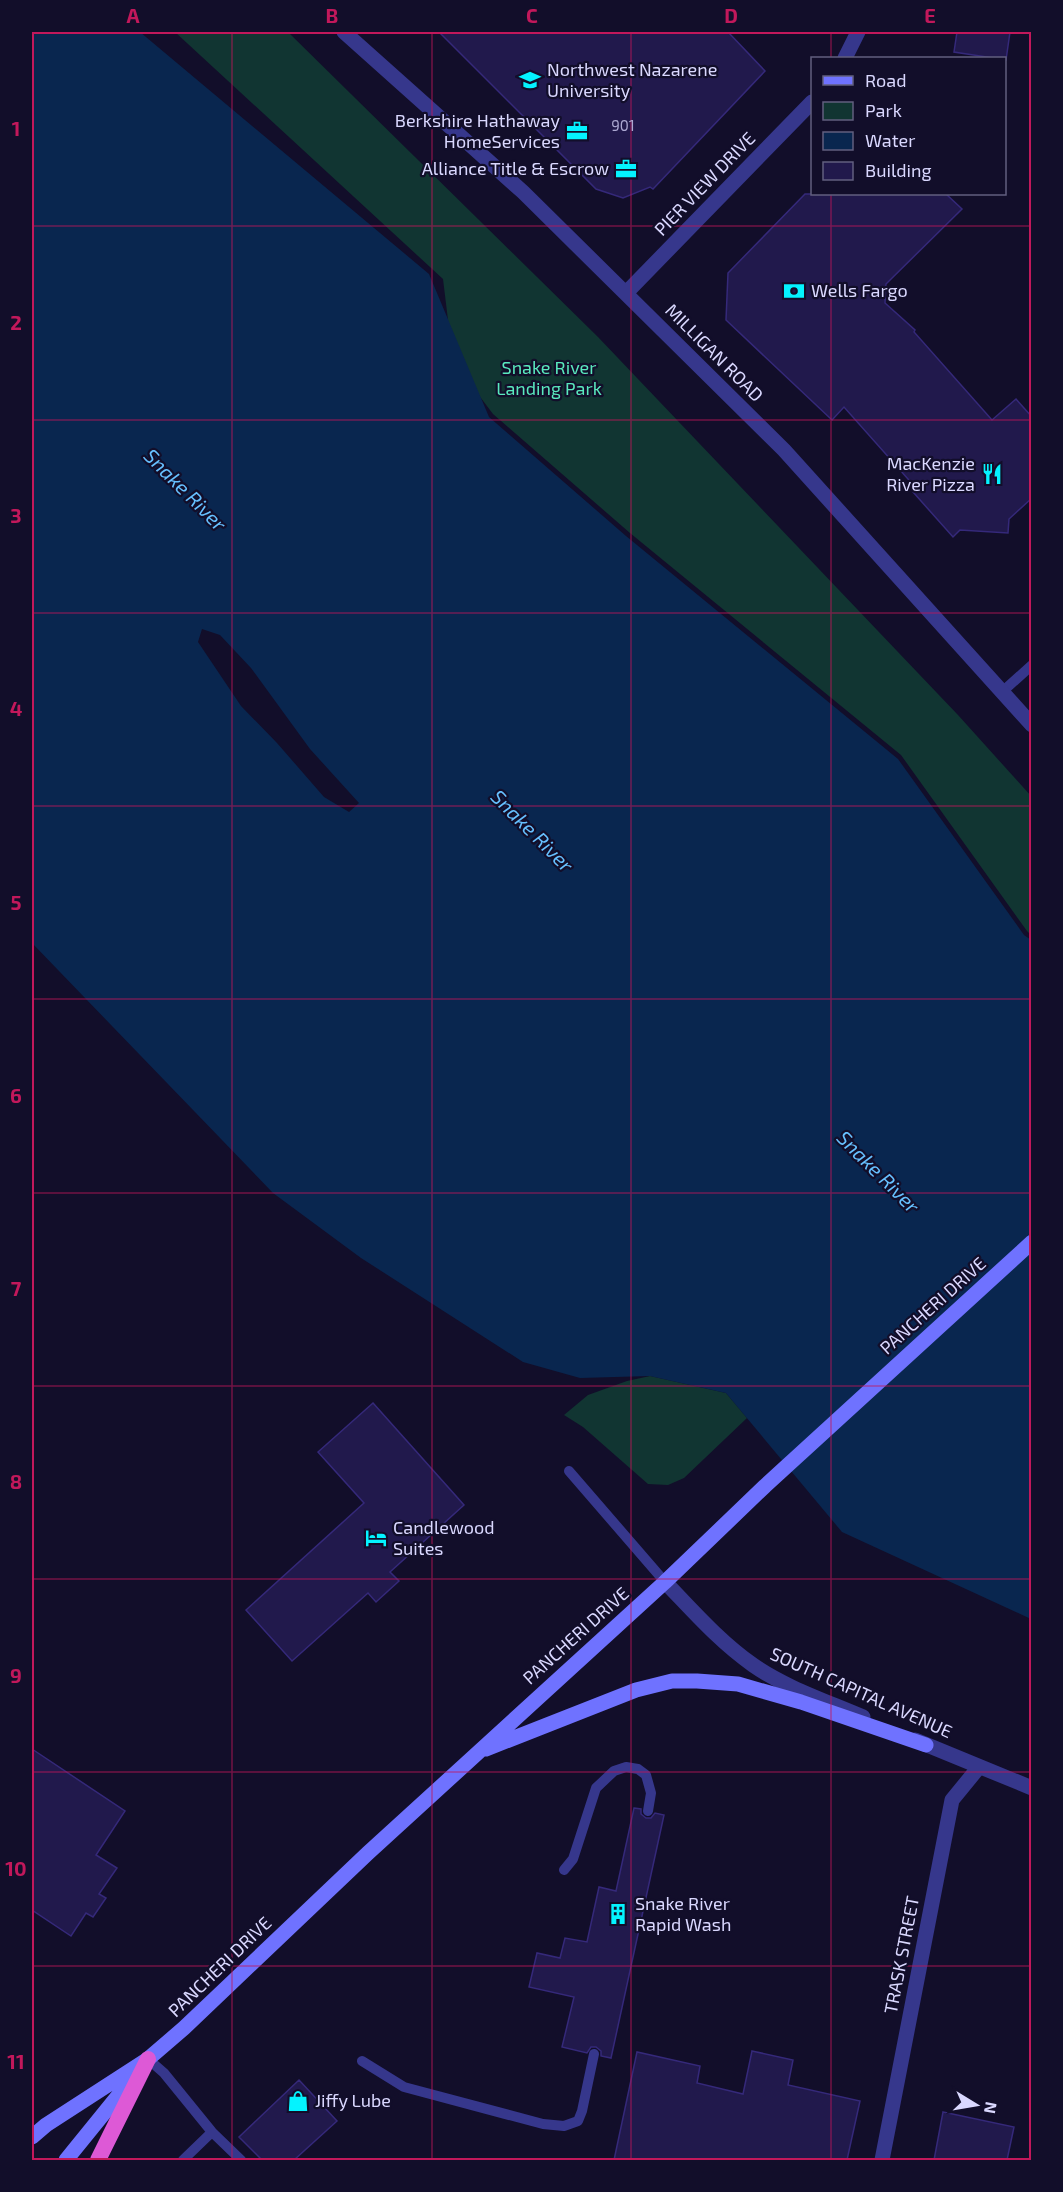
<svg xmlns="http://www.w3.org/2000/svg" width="1063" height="2192" font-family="'Exo 2',sans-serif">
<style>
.green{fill:#113532}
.water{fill:#09264f;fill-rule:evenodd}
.building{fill:#21194c;stroke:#35297a;stroke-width:1.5}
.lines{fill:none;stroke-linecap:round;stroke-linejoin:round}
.service{stroke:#36378c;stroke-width:10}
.minor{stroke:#36378c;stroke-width:15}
.tertiary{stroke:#36378c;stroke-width:15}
.secondary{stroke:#6f72ff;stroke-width:15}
.trunk{stroke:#dd59d6;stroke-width:16}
.grid{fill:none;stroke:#c2185b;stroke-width:1.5;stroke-opacity:0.55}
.labels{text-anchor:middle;stroke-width:4.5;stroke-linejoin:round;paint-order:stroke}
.number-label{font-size:15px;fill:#aca8d2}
.poi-label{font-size:18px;fill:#dad8ff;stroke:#120e2a;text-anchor:start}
.street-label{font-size:18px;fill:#dad8ff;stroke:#120e2a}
.park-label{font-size:18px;fill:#5ae9be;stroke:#120e2a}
.water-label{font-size:20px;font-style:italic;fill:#66c0ff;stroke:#120e2a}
.neatline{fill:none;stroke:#c2185b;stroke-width:2}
.grid-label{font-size:20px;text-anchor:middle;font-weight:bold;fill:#c2185b}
</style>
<rect width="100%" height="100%" fill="#120e2a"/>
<path class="green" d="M 175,32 L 288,32 L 598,337 L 958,715 L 1031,796 L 1031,935 L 1027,931 L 901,755 L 630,533 L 493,414 L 453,361 L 443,279 Z
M 650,1376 L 726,1393 L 747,1418 L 684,1478 L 668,1485 L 648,1484 L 583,1427 L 564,1415 L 588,1395 L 627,1381 Z"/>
<path class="water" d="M 32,32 L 140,32 L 429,274 L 489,417 L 626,536 L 898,759 L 1024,935 L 1031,940 L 1031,1619 L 842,1532 L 726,1393 L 650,1376 L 580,1378 L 523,1362 L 361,1258 L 273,1193 L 32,943 ZM 202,629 L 220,635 L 251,668 L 310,749 L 359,803 L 349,812 L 324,797 L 277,743 L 241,706 L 198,642 Z"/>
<path class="building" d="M 439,32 L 728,32 L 765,71 L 653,189 L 650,187 L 623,198 L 596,189 Z
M 957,32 L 1010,32 L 1006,60 L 954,52 Z
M 805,194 L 946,194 L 962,209 L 886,284 L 885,303 L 915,330 L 914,332 L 992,420 L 1016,399 L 1032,417 L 1032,498 L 1009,519 L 1008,533 L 960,530 L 953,537 L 913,492 L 916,488 L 844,407 L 832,420 L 726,320 L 728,273 Z
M 373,1403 L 464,1505 L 390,1572 L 399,1581 L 376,1602 L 368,1593 L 292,1661 L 246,1610 L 364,1503 L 318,1452 Z
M 32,1749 L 125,1811 L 96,1855 L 117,1868 L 99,1894 L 106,1898 L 93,1917 L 86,1913 L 71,1936 L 32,1910 Z
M 634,1808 L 641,1809 L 641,1814 L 646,1818 L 651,1818 L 655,1813 L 664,1815 L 611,2058 L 601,2056 L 601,2051 L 596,2047 L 591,2047 L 587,2053 L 562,2047 L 574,1997 L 529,1987 L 537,1953 L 560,1958 L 565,1938 L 587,1942 L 599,1887 L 616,1891 Z
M 752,2051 L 793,2060 L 788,2085 L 860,2101 L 847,2160 L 614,2160 L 637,2052 L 700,2066 L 697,2083 L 743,2094 Z
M 299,2080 L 337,2121 L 294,2160 L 262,2160 L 239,2137 Z
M 943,2112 L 1014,2127 L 1007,2160 L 934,2160 Z"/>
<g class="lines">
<path class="service" d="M 1002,692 L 1032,665
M 569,1471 L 665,1582
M 564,1870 L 573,1859 L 596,1788 L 614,1771 L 626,1767 L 638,1769 L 646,1775 L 651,1793 L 648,1811
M 148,2059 L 164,2073 L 212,2132 L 241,2160
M 362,2061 L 404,2087 L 543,2124 L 564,2126 L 578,2121 L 582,2111 L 594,2054
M 183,2160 L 212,2132"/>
<path class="minor" d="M 344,32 L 523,192 L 784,450 L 1032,725
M 845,58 L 858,32
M 626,293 L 812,102
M 882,2160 L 952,1800 L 979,1767"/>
<path class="tertiary" d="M 665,1582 C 693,1611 720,1642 753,1665 C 786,1688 826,1701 863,1717
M 915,1740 L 1032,1788"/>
<path class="secondary" d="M 486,1749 L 636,1690 L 672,1681 L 697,1681 L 738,1684 L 801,1702 L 926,1745
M 32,2137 L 46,2125 L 148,2059 L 184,2028 L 368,1853 L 665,1582 L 765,1486 L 1032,1242
M 66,2160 L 135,2075"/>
<path class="trunk" d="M 98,2160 L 148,2059"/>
</g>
<path class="grid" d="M 232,32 L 232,2160M 432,32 L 432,2160M 631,32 L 631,2160M 831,32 L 831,58M 831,194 L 831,2160M 32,226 L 1032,226M 32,420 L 1032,420M 32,613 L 1032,613M 32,806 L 1032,806M 32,999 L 1032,999M 32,1193 L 1032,1193M 32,1386 L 1032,1386M 32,1579 L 1032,1579M 32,1772 L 1032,1772M 32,1966 L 1032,1966"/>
<defs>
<symbol id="university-bare" viewBox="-9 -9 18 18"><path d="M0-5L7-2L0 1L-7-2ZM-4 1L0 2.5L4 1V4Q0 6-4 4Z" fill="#04f3ff" stroke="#120e2a" stroke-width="2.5" paint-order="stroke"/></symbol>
<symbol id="office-bare" viewBox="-9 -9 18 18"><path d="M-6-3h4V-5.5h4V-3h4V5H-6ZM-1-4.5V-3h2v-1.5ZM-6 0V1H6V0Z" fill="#04f3ff" stroke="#120e2a" stroke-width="2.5" paint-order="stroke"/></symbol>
<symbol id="bank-bare" viewBox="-9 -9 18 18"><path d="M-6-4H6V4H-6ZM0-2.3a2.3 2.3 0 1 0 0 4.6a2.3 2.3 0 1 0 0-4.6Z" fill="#04f3ff" stroke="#120e2a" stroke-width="2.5" paint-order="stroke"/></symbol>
<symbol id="restaurant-bare" viewBox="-9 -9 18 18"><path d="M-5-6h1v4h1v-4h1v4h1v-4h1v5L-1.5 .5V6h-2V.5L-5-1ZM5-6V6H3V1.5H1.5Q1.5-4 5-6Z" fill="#04f3ff" stroke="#120e2a" stroke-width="2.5" paint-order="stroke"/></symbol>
<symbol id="hotel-bare" viewBox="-9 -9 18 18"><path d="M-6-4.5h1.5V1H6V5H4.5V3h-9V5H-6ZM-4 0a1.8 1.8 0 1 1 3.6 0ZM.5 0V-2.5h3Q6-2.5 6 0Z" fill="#04f3ff" stroke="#120e2a" stroke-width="2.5" paint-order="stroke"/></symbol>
<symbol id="building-bare" viewBox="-9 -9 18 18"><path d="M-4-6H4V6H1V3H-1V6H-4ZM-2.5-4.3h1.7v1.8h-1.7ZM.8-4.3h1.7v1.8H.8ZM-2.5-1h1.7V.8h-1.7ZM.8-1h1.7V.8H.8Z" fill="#04f3ff" stroke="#120e2a" stroke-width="2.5" paint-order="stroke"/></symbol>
<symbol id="shop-bare" viewBox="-9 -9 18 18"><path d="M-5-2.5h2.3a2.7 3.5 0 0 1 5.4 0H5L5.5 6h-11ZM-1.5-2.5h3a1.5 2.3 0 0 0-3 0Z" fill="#04f3ff" stroke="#120e2a" stroke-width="2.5" paint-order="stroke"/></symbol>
</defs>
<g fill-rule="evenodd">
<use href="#university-bare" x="515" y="65" width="30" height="30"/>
<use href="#office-bare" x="562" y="116" width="30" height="30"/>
<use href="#office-bare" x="611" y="154" width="30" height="30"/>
<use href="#bank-bare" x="779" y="276" width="30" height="30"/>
<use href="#restaurant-bare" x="977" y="459" width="30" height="30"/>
<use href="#hotel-bare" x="361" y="1523" width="30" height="30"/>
<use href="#building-bare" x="603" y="1899" width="30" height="30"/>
<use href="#shop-bare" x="283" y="2086" width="30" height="30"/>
</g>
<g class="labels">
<g class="number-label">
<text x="623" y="131">901</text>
</g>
<g class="poi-label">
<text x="547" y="76">Northwest Nazarene<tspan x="547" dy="21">University</tspan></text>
<text x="560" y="127" text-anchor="end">Berkshire Hathaway<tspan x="560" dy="21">HomeServices</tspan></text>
<text x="609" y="175" text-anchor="end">Alliance Title &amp; Escrow</text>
<text x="811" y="297">Wells Fargo</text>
<text x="975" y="470" text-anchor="end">MacKenzie<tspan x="975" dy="21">River Pizza</tspan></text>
<text x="393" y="1534">Candlewood<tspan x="393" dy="21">Suites</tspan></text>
<text x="635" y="1910">Snake River<tspan x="635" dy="21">Rapid Wash</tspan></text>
<text x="315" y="2107">Jiffy Lube</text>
</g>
<g class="street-label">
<text transform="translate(705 184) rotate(-46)" y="6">PIER VIEW DRIVE</text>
<text transform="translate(714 353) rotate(45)" y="6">MILLIGAN ROAD</text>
<text transform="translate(933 1306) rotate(-42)" y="6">PANCHERI DRIVE</text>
<text transform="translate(576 1636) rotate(-42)" y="6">PANCHERI DRIVE</text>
<text transform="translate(861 1693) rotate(24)" y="6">SOUTH CAPITAL AVENUE</text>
<text transform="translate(902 1955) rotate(-79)" y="6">TRASK STREET</text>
<text transform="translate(220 1967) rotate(-44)" y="6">PANCHERI DRIVE</text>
</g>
<g class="park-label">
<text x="549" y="374">Snake River<tspan x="549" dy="21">Landing Park</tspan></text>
</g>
<g class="water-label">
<text transform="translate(185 490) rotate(45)" y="7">Snake River</text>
<text transform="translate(532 831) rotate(45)" y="7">Snake River</text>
<text transform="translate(878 1172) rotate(45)" y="7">Snake River</text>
</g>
</g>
<rect width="1063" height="2192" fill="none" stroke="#120e2a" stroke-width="66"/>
<rect x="811" y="57" width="195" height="138" fill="#120e2a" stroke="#625f7f" stroke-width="1.5"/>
<rect x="823" y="76" width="30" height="9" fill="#6f72ff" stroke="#625f7f" stroke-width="1.5"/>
<text x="865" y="87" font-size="18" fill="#dad8ff">Road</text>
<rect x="823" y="102" width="30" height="18" fill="#113532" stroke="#625f7f" stroke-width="1.5"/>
<text x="865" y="117" font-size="18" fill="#dad8ff">Park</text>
<rect x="823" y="132" width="30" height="18" fill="#09264f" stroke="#625f7f" stroke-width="1.5"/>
<text x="865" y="147" font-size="18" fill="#dad8ff">Water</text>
<rect x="823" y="162" width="30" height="18" fill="#21194c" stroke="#625f7f" stroke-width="1.5"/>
<text x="865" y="177" font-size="18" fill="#dad8ff">Building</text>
<g transform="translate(976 2105) rotate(101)" stroke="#120e2a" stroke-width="4.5" paint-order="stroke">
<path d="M0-4.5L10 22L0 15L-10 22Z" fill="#dad8ff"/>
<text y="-9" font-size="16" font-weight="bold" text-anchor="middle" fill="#dad8ff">N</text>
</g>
<rect x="33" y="33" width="997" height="2126" class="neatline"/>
<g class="grid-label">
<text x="133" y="23">A</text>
<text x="332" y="23">B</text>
<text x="532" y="23">C</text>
<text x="731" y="23">D</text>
<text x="930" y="23">E</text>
<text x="16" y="136">1</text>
<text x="16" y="330">2</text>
<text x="16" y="523">3</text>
<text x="16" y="716">4</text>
<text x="16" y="910">5</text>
<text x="16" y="1103">6</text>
<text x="16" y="1296">7</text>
<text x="16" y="1489">8</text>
<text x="16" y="1683">9</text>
<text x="16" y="1876">10</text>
<text x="16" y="2069">11</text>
</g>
</svg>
